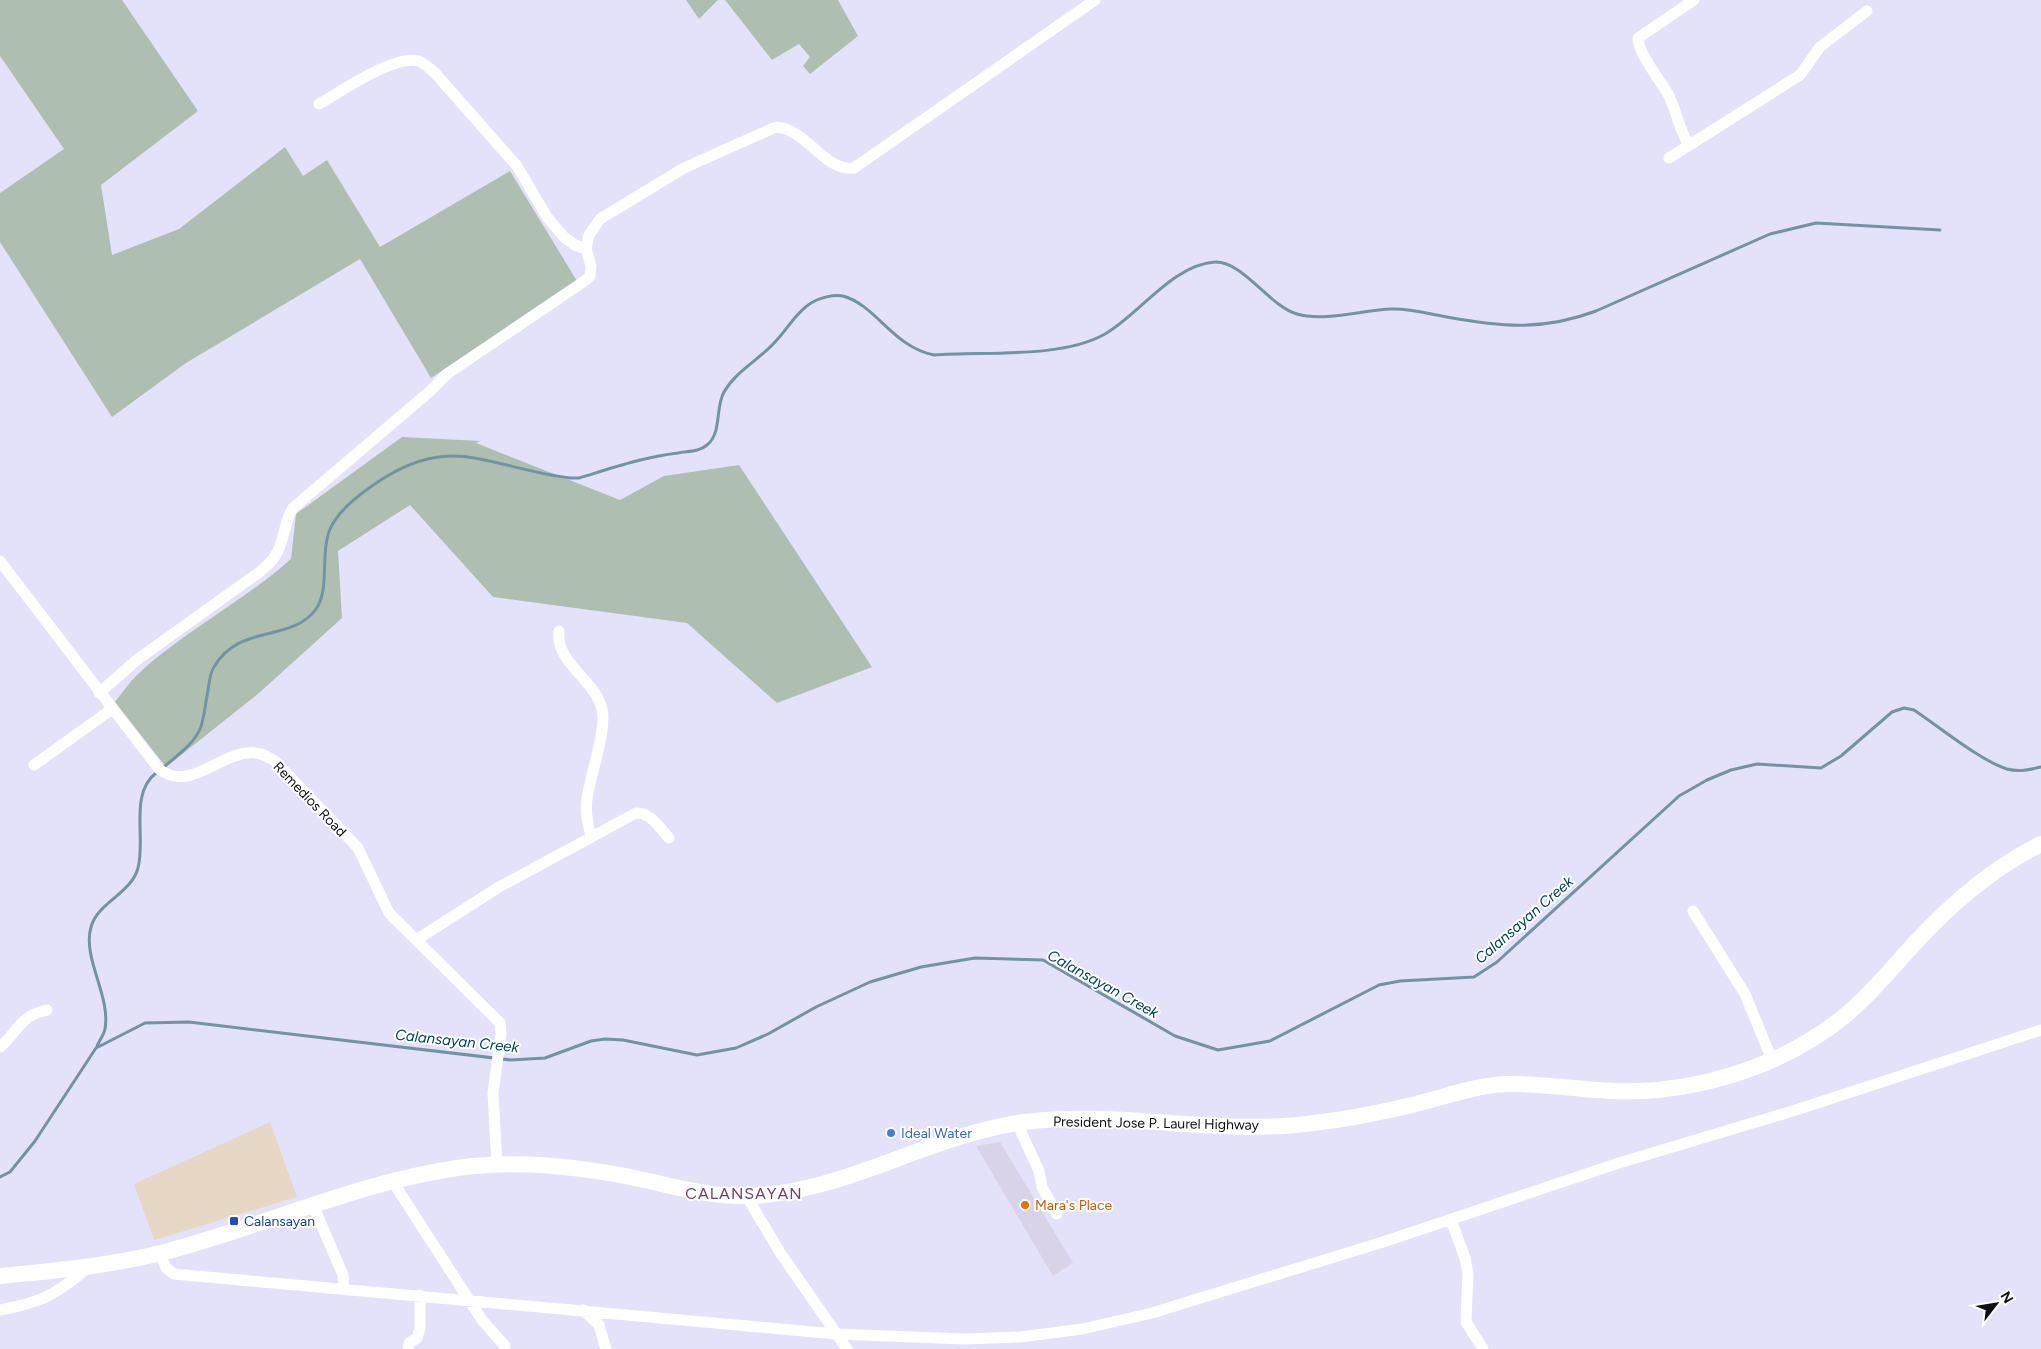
<svg xmlns="http://www.w3.org/2000/svg" width="2041" height="1349" font-family="Figtree,sans-serif">
<style>
.commercial{fill:#d9d3e8}
.education{fill:#e6d8c5}
.green{fill:#aebfb2}
.lines{fill:none;stroke-linecap:round;stroke-linejoin:round}
.stream{stroke:#7293a4;stroke-width:3}
.minor{stroke:#fff;stroke-width:11}
.highway{stroke:#fff;stroke-width:16}
.shop-dot{fill:#3f7fe0;stroke:#fff;stroke-width:2}
.food-dot{fill:#e8710a;stroke:#fff;stroke-width:2}
.transit-dot{fill:#1a4fb4;stroke:#fff;stroke-width:2}
.labels{text-anchor:middle;stroke-width:4;stroke-linejoin:round;paint-order:stroke}
.street-label{font-size:14px;fill:#100e17;stroke:#fff}
.shop-label{font-size:14px;fill:#366cbe;stroke:#fff;text-anchor:start}
.food-label{font-size:14px;fill:#c56008;stroke:#fff;text-anchor:start}
.transit-label{font-size:14px;fill:#164399;stroke:#fff;text-anchor:start}
.water-label{font-size:15px;font-style:italic;fill:#00455e;stroke:#fff}
.quarter-label{font-size:16px;letter-spacing:1px;fill:#734072;stroke:#fff}
</style>
<rect width="100%" height="100%" fill="#e4e1fb"/>
<path class="commercial" d="M 1000,1142 L 1073,1263 L 1053,1276 L 976,1146 Z"/>
<path class="education" d="M 270,1122 L 297,1197 L 154,1240 L 134,1184 Z"/>
<path class="green" d="M 0,0 L 122,0 L 198,111 L 101,185 L 112,255 L 179,229 L 285,147 L 303,176 L 327,160 L 380,247 L 510,171 L 577,281 L 431,378 L 360,259 L 186,363 L 112,417 L 0,242 L 0,193 L 64,149 L 0,56 Z
M 686,0 L 718,0 L 699,19 Z
M 725,0 L 838,0 L 858,36 L 810,74 L 803,66 L 810,57 L 799,44 L 772,60 Z
M 402,437 L 480,441 L 476,443 L 620,500 L 664,476 L 739,465 L 872,667 L 777,703 L 687,623 L 493,597 L 410,505 L 338,551 L 342,618 L 259,693 L 166,767 L 115,702 C 122,693 129,683 137,675 C 184,631 243,602 291,559 L 296,514 Z"/>
<g class="lines">
<path class="stream" d="M 164,767 C 176,756 193,745 200,729 C 204,720 205,706 207,696 C 209,687 209,674 214,667 C 239,623 292,643 316,609 C 330,590 320,553 330,529 C 338,511 356,497 372,486 C 451,430 487,468 570,478 L 579,478 C 612,468 644,457 678,453 C 688,451 699,452 707,445 C 722,433 715,408 724,392 C 736,371 759,360 775,342 C 787,330 796,312 811,303 C 819,298 834,294 843,296 C 876,305 893,347 934,355 C 984,351 1061,359 1105,334 C 1140,314 1172,265 1215,262 C 1243,261 1269,306 1297,314 C 1324,322 1364,310 1391,309 C 1409,308 1429,314 1447,317 C 1501,327 1543,331 1596,311 L 1770,234 L 1816,223 L 1940,230
M 97,1046 C 99,1041 104,1035 105,1029 C 111,996 82,958 91,927 C 98,902 131,894 138,868 C 146,838 129,794 156,773
M 0,1177 L 10,1172 L 35,1141 L 96,1048 L 145,1023 L 189,1022 L 511,1060 L 545,1058 L 591,1041 L 605,1039 L 623,1040 L 697,1055 L 736,1048 L 768,1034 L 816,1007 L 870,982 L 921,967 L 975,958 L 1043,960 L 1175,1036 L 1218,1050 L 1270,1041 L 1379,985 L 1400,981 L 1474,977 L 1497,962 L 1679,796 L 1707,780 L 1731,770 L 1757,764 L 1821,768 L 1841,756 L 1892,712 L 1904,708 L 1914,710 C 1938,726 1981,761 2007,769 C 2019,772 2029,770 2041,767"/>
<path class="minor" d="M 319,104 C 341,92 394,54 419,61 C 424,63 430,69 435,73 L 517,166 L 547,217 L 564,237 L 575,245 L 586,249
M 1689,145 C 1678,128 1677,111 1668,94 C 1660,80 1638,53 1638,38 L 1694,0
M 1669,158 L 1800,75 L 1820,47 L 1867,11
M 0,561 L 159,769 C 188,792 217,756 247,753 C 258,751 267,756 276,762 L 358,848 L 389,913 L 500,1023 L 501,1034 L 493,1093 L 497,1165
M 559,631 C 555,663 595,679 602,709 C 607,732 590,774 587,799 C 585,812 588,824 591,836
M 99,693 L 138,659 L 261,571 C 266,566 272,562 275,556 C 285,542 283,523 293,508 L 429,392 L 447,374 L 586,280 L 590,276 L 591,266 L 586,249 L 589,235 L 600,219 L 684,168 L 776,127 C 807,129 823,171 854,168 L 1095,0
M 34,765 L 112,709
M 1693,911 L 1745,994 L 1772,1060
M 416,940 L 499,887 L 636,813 C 650,812 660,828 669,838
M 0,1047 C 19,1031 19,1016 47,1010
M 1017,1123 L 1039,1171 L 1042,1187 L 1057,1214
M 393,1182 L 482,1320 L 505,1346
M 747,1197 L 781,1254 L 847,1349
M 313,1205 L 343,1275 L 344,1289
M 1451,1220 L 1465,1258 L 1468,1274 L 1466,1322 L 1483,1349
M 160,1253 L 166,1268 L 174,1274 L 836,1334 L 965,1339 L 1020,1337 L 1082,1329 L 1152,1313 L 1383,1242 L 1619,1163 L 1796,1110 L 2041,1030
M 0,1310 C 43,1302 55,1295 89,1267
M 583,1310 L 599,1325 L 606,1349
M 408,1349 L 409,1343 L 417,1338 L 420,1328 L 420,1295"/>
<path class="highway" d="M 0,1276 C 54,1271 108,1266 161,1253 C 263,1227 369,1177 474,1166 C 528,1161 581,1167 635,1178 C 673,1186 713,1198 753,1196 C 847,1191 930,1135 1024,1122 C 1110,1111 1197,1131 1283,1126 C 1327,1123 1370,1115 1412,1105 C 1442,1098 1475,1085 1507,1084 C 1543,1083 1579,1090 1615,1091 C 1666,1093 1715,1083 1763,1064 C 1792,1052 1823,1034 1847,1014 C 1872,993 1892,968 1914,944 C 1951,904 1992,868 2041,844"/>
</g>
<circle class="shop-dot" cx="891" cy="1133" r="5"/>
<circle class="food-dot" cx="1025" cy="1205" r="5"/>
<rect class="transit-dot" x="229" y="1216" width="10" height="10" rx="2.5"/>
<g class="labels">
<g class="street-label">
<text transform="translate(310 799) rotate(46)" y="5">Remedios Road</text>
<text transform="translate(1156 1123) rotate(1)" y="5">President Jose P. Laurel Highway</text>
</g>
<g class="shop-label">
<text x="901" y="1138">Ideal Water</text>
</g>
<g class="food-label">
<text x="1035" y="1210">Mara's Place</text>
</g>
<g class="transit-label">
<text x="244" y="1226">Calansayan</text>
</g>
<g class="water-label">
<text transform="translate(1524 920) rotate(-41)" y="5">Calansayan Creek</text>
<text transform="translate(1103 984) rotate(29)" y="5">Calansayan Creek</text>
<text transform="translate(457 1041) rotate(6)" y="5">Calansayan Creek</text>
</g>
<g class="quarter-label">
<text x="744" y="1199">CALANSAYAN</text>
</g>
</g>
<g transform="translate(1996 1304) rotate(59)" stroke="#ffffff" stroke-width="4" paint-order="stroke">
<path d="M0-4L9 19L0 12L-9 19Z" fill="#100e17"/>
<text y="-8" font-size="14" font-weight="bold" text-anchor="middle" fill="#100e17">N</text>
</g>
</svg>
